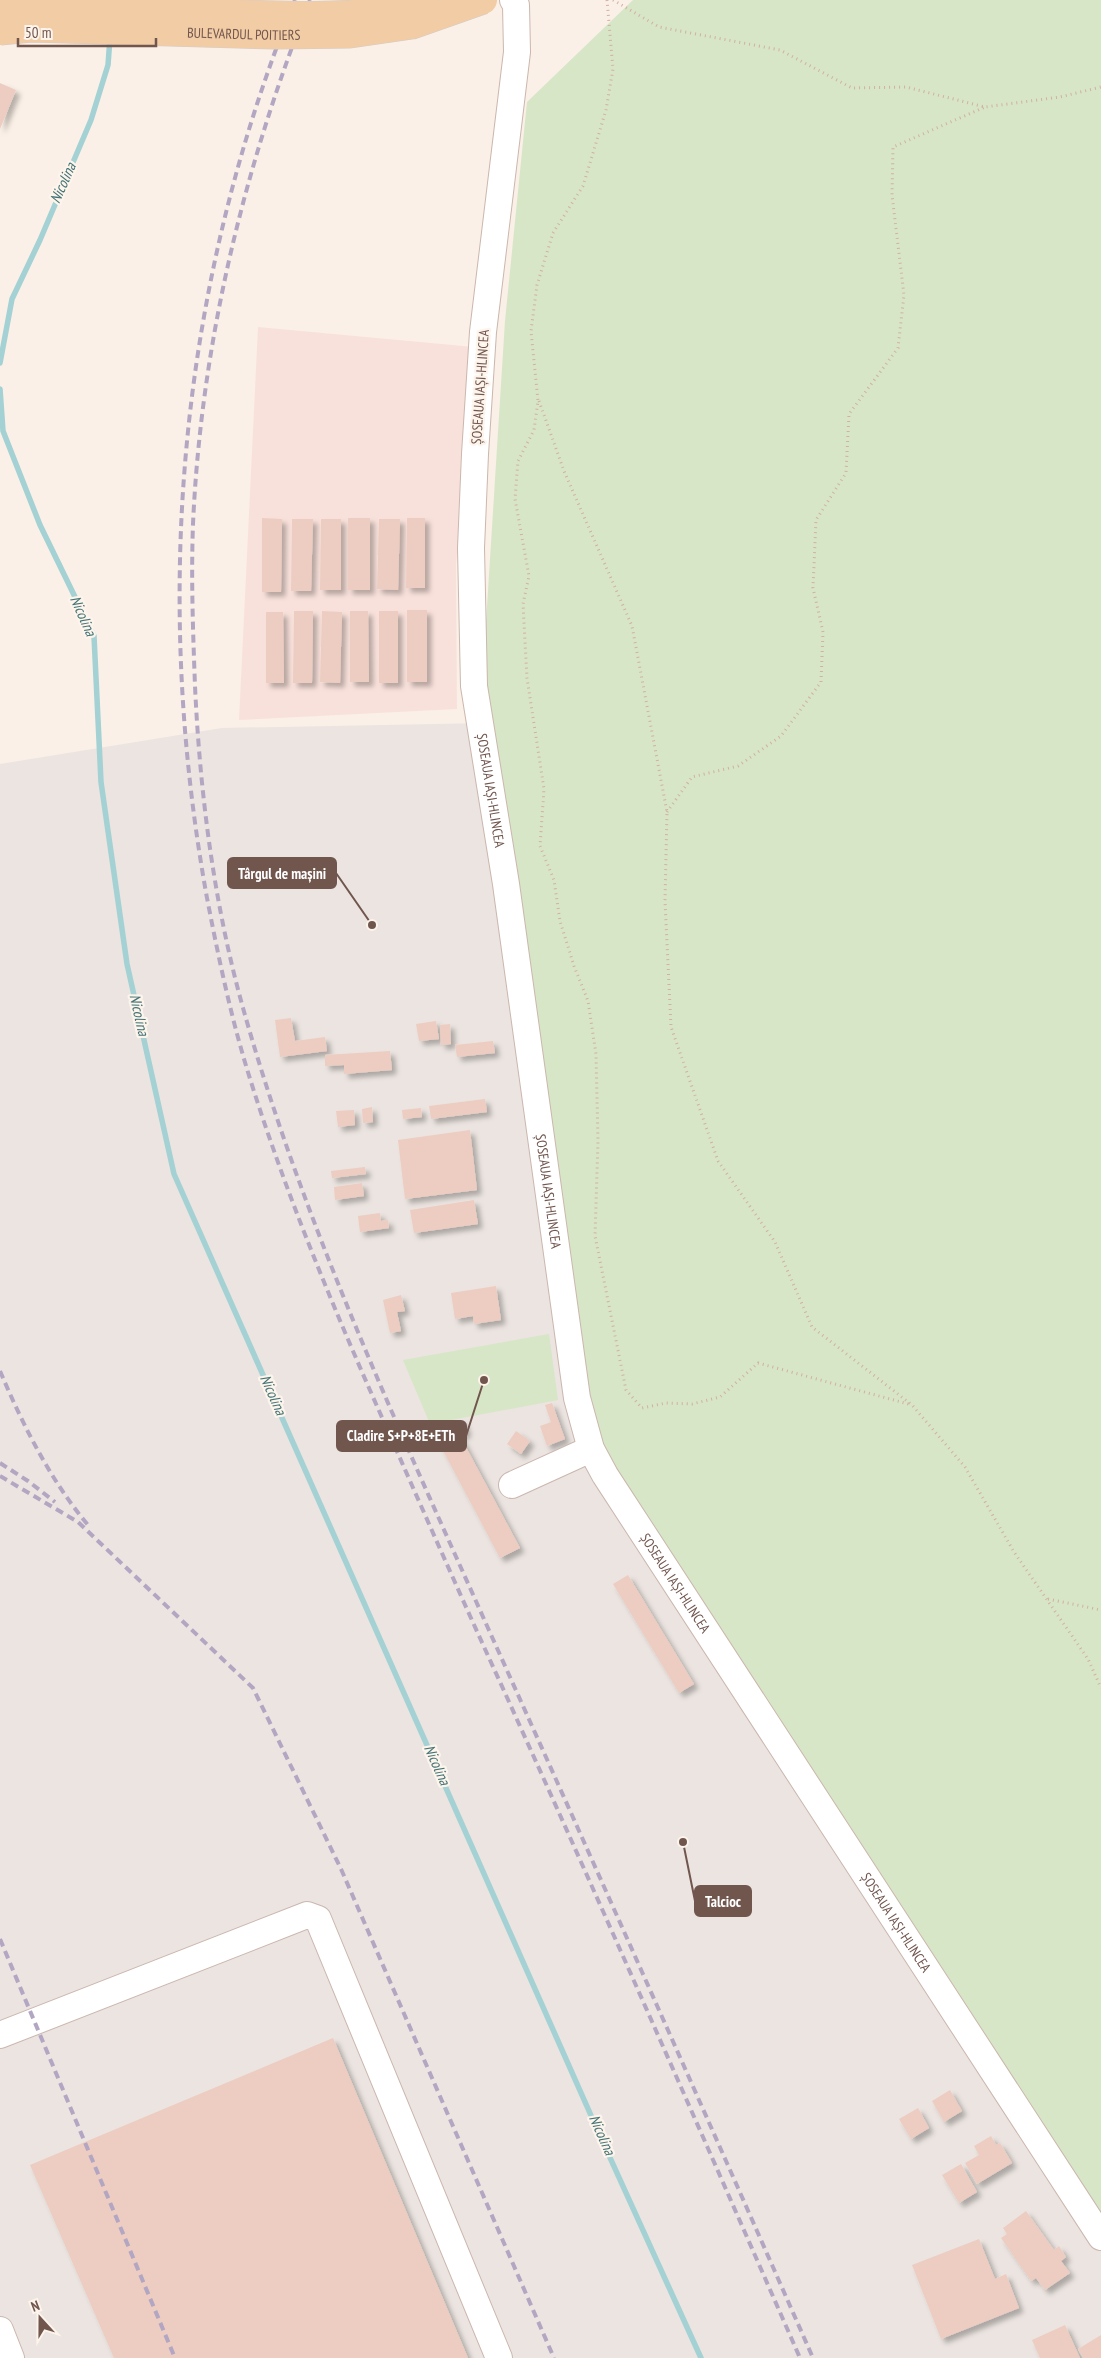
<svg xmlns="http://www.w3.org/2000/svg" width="1101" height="2358" font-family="'PT Sans Narrow',sans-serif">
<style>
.commercial{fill:#f9e1db}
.industrial{fill:#ebe4e0}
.green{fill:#d7e6c6}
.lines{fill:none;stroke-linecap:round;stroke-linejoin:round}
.stream{stroke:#a4d1d3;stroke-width:5.5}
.building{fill:#edcdc1;filter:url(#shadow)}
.minor-casing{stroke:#cbb7ae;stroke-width:28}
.path{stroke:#d2b0a4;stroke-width:3;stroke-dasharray:1 4;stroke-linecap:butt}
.minor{stroke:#fff;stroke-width:26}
.rail{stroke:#b2a6c3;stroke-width:4;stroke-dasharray:8 5;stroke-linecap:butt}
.major-bridge-casing{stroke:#d4ccca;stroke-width:29;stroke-linecap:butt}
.major-bridge{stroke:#f2cca5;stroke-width:28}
.labels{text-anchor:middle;stroke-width:4.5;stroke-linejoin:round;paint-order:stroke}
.street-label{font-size:14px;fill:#71564e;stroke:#fdf4ec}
.water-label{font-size:15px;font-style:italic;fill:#437375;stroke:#fdf4ec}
.leader{fill:none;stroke:#71564e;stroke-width:2}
.callout-dot{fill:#71564e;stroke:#fdf4ec;stroke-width:2}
.callout{fill:#71564e;stroke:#71564e;stroke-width:2}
.callout-label{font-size:15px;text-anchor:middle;font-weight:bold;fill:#fff}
</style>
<defs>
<filter id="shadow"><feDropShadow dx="4.5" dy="4.5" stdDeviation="2.5" flood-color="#0004"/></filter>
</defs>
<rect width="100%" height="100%" fill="#faf0e7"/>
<path class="commercial" d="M 258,327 L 474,347 L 456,565 L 457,709 L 239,720 Z"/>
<path class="industrial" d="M 486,723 L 1101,2218 L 1101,2358 L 0,2358 L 0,764 L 222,728 Z"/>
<path class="green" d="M 633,0 L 1101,0 L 1101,2218 L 588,1440 L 482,686 L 505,321 L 527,102 Z
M 549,1334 L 558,1400 L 430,1424 L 403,1360 Z"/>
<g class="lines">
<path class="stream" d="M 0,363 L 12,299 L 40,240 L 91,120 L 108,65 L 110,38
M 0,389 L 3,431 L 40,525 L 94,636 L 101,782 L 127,964 L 174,1174 L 597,2129 L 701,2358"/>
</g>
<path class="building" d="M 0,83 L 16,90 L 0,129 Z
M 262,518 L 282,519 L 281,592 L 262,592 Z
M 348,518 L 370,518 L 370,590 L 348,590 Z
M 407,518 L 425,518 L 425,588 L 406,588 Z
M 292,519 L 313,519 L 311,591 L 291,591 Z
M 321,519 L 341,519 L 341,590 L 320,590 Z
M 379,519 L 400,519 L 398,590 L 377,589 Z
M 407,610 L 427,610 L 427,682 L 407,682 Z
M 294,611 L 313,611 L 312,683 L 293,683 Z
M 322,611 L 342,612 L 340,683 L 320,682 Z
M 350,611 L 368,611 L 369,682 L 350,682 Z
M 379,611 L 398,611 L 398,683 L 379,683 Z
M 266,612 L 283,612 L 284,683 L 266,683 Z
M 291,1018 L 295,1041 L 325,1037 L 327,1051 L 280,1057 L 275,1020 Z
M 436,1021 L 439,1039 L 419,1041 L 416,1024 Z
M 450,1024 L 451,1044 L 441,1045 L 440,1025 Z
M 493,1041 L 495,1053 L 457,1057 L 455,1045 Z
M 390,1051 L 392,1070 L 344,1074 L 344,1065 L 325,1066 L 325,1055 Z
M 485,1099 L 487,1112 L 431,1119 L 429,1106 Z
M 372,1107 L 373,1122 L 363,1123 L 362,1109 Z
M 421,1108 L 422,1117 L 403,1119 L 402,1110 Z
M 354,1110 L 355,1125 L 338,1127 L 336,1111 Z
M 470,1130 L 477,1190 L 405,1199 L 398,1140 Z
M 365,1167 L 366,1174 L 332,1178 L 331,1171 Z
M 362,1183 L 364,1196 L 335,1200 L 334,1187 Z
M 474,1200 L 478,1224 L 414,1233 L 410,1210 Z
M 380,1213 L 381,1221 L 388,1220 L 389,1228 L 360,1232 L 358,1216 Z
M 496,1286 L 501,1320 L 474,1324 L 473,1316 L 455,1319 L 451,1293 Z
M 401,1295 L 405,1311 L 397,1312 L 401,1331 L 390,1333 L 383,1300 Z
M 552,1403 L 565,1439 L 547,1446 L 540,1426 L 551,1422 L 545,1405 Z
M 463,1420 L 467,1432 L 460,1436 L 520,1548 L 500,1558 L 431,1428 Z
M 516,1431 L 530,1441 L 521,1454 L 507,1444 Z
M 628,1575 L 694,1684 L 679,1693 L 613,1584 Z
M 333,2038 L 468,2358 L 114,2358 L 30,2165 Z
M 950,2090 L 962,2111 L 944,2122 L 932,2101 Z
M 918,2108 L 929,2128 L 911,2139 L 899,2119 Z
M 991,2136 L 996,2145 L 1000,2143 L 1012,2163 L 977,2184 L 965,2163 L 979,2155 L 974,2146 Z
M 961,2164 L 977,2192 L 959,2203 L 942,2175 Z
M 1026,2211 L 1054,2250 L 1059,2246 L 1066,2257 L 1061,2261 L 1070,2273 L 1045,2290 L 1036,2278 L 1031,2281 L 1001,2238 L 1007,2234 L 1003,2228 Z
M 979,2239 L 995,2279 L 1006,2274 L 1019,2308 L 941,2339 L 912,2265 Z
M 1065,2325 L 1080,2358 L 1040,2358 L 1032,2340 Z
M 1101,2335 L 1101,2358 L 1083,2358 L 1078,2349 Z"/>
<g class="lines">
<defs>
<g id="minor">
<path id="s1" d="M 513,0 L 516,5 L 517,52 L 483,332 L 475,454 L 471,548 L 474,686 L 506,884 L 577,1398 L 591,1449 L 605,1475 L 1101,2237"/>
<path d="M 512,1485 L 591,1449"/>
<path d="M 0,2035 L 307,1915 L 318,1919 L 499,2358"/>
<path d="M 0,2330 L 11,2358"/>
</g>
</defs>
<use href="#minor" class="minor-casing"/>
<path class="path" d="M 607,0 L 613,69 L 606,110 L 583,186 L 553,233 L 537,285 L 531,331 L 538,401 L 534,430 L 518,461 L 515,499 L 529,576 L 523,604 L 527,678 L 544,789 L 540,846 L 554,880 L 560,921 L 574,966 L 588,1001 L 596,1054 L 598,1141 L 595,1236 L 626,1390 L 642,1408 L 666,1403 L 692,1404 L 720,1397 L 758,1363 L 912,1405
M 613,0 L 659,27 L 780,50 L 852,88 L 906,87 L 985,107 L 1060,97 L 1101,87
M 539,401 L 564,471 L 632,626 L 667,812 L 665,901 L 671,1027 L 718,1161 L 775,1242 L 812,1327 L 912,1405 L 965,1467 L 1014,1552 L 1088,1659 L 1101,1688
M 667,812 L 692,777 L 738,766 L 781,736 L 821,682 L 823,632 L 813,588 L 816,520 L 846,473 L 849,414 L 898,348 L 904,295 L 892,195 L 893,147 L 985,107
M 1048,1599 L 1101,1610"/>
<use href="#minor" class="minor"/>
<path class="rail" d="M 295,0 C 179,286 152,595 207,898 C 218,955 230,1013 247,1069 C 285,1193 335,1312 388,1431 C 425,1515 462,1599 500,1682 C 602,1907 701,2132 800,2358
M 310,0 C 244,167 201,344 193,524 C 191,578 193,632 195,686 C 200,794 214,904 243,1008 C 304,1226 400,1431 492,1637 C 600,1877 707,2117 813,2358
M 0,1371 C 23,1425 50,1480 88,1525
M 0,1463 L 28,1481 L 55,1502
M 0,1476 L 78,1522 L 253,1688 L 341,1869 L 554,2358
M 0,1939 L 175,2358"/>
<defs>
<g id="major-bridge">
<path d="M 0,11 L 33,9 C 101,11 169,12 237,14 C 299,15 366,21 425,0"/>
<path id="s2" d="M 0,31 L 31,28 L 276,35 L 350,34 L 412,25 L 483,0"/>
</g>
</defs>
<use href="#major-bridge" class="major-bridge-casing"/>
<use href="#major-bridge" class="major-bridge"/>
</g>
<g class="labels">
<g class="street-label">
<text dy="5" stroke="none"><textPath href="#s2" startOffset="244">BULEVARDUL POITIERS</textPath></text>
<text transform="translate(480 387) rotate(-86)" y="5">ȘOSEAUA IAȘI-HLINCEA</text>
<text dy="5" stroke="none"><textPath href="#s1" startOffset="795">ȘOSEAUA IAȘI-HLINCEA</textPath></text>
<text dy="5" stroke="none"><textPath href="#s1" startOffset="1200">ȘOSEAUA IAȘI-HLINCEA</textPath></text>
<text dy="5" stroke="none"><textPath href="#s1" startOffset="1620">ȘOSEAUA IAȘI-HLINCEA</textPath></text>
<text dy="5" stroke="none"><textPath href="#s1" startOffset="2025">ȘOSEAUA IAȘI-HLINCEA</textPath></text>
</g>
<g class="water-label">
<text transform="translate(63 183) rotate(-66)" y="5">Nicolina</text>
<text transform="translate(83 616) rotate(66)" y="5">Nicolina</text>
<text transform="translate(139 1015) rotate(77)" y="5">Nicolina</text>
<text transform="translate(273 1395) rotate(66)" y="5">Nicolina</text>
<text transform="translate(437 1765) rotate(66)" y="5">Nicolina</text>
<text transform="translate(602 2135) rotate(66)" y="5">Nicolina</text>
</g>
</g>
<path class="leader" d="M372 925L336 873M484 1380L466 1436M683 1842L695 1901"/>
<g class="callout-dot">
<circle cx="372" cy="925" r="5"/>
<circle cx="484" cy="1380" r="5"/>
<circle cx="683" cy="1842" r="5"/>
</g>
<g class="callout">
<rect x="228" y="858" width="108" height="30" rx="5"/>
<rect x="337" y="1421" width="129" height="30" rx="5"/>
<rect x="695" y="1886" width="56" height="30" rx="5"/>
</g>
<g class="callout-label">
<text x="282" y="879">Târgul de mașini</text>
<text x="401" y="1441">Cladire S+P+8E+ETh</text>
<text x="723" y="1907">Talcioc</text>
</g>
<g transform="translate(40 2318) rotate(339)" stroke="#fdf4ec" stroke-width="4" paint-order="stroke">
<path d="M0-4L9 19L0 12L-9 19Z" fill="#71564e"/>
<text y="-8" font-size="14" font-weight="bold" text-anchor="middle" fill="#71564e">N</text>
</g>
<path d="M18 38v8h138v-8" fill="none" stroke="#71564e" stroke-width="2.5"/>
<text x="25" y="38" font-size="15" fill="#71564e" stroke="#fdf4ec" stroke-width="4" paint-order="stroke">50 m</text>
</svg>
